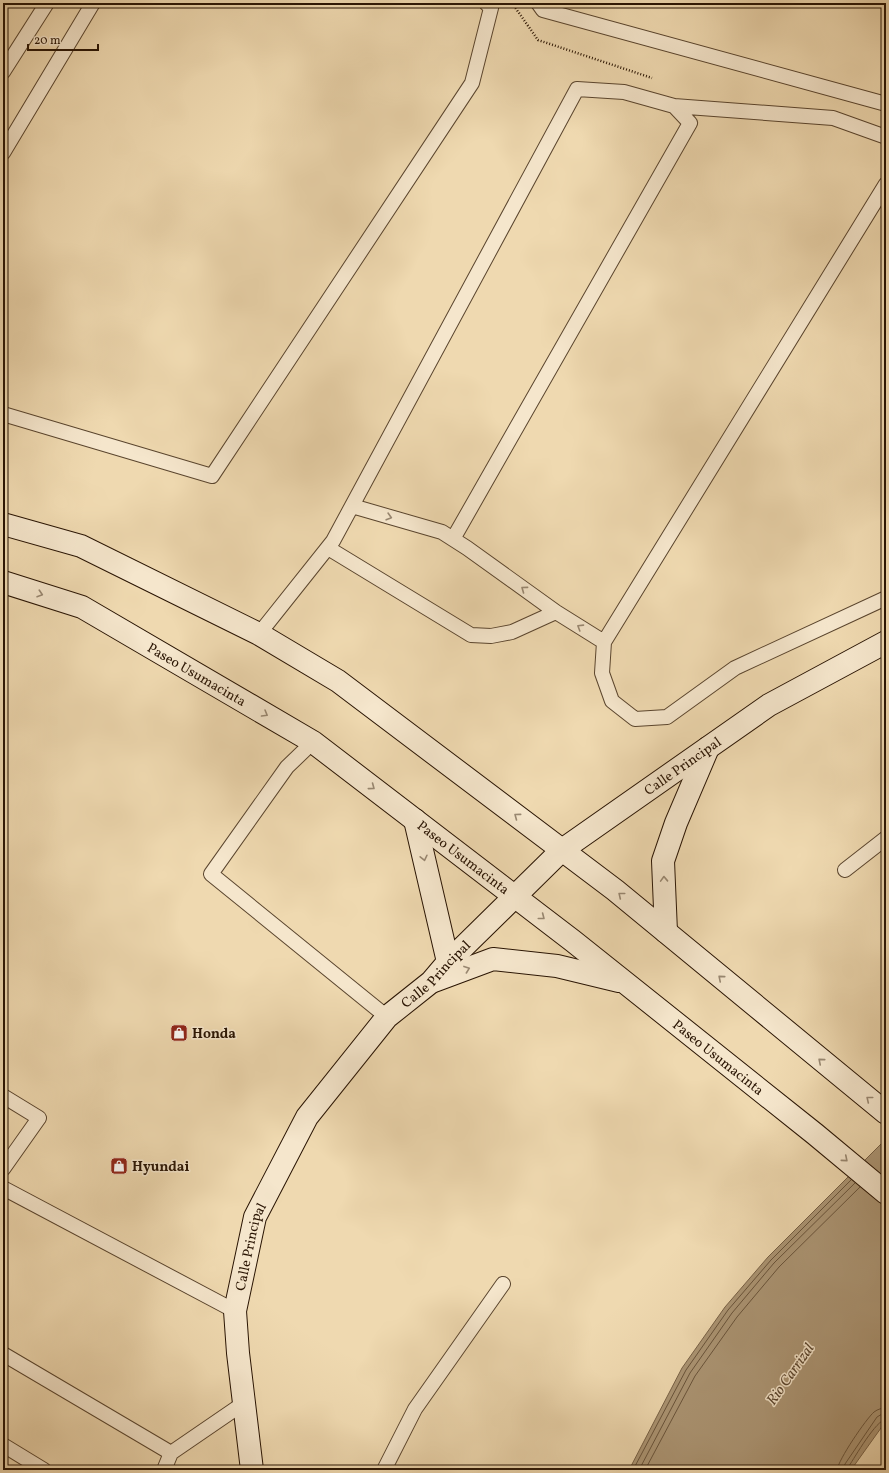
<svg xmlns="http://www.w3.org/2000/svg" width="889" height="1473" font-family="Vollkorn,serif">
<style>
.water{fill:#ac9675;stroke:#786247}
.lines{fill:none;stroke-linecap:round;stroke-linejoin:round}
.shore{stroke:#6a553c;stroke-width:1}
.lane-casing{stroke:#5a452e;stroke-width:16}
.secondary-casing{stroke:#291403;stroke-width:24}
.path{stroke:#291403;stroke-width:2.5;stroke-dasharray:1 2;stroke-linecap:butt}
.lane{stroke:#f5e6cc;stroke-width:14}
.secondary{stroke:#f5e6cc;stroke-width:22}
.oneway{stroke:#998872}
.labels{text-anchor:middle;stroke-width:3;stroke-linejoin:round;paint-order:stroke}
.street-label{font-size:14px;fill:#291403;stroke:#f5e6cc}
.poi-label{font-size:14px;font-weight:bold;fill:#291403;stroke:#f5e6cc;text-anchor:start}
.water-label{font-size:15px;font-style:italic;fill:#5d4831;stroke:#f5e6cc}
</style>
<rect width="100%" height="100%" fill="#efd9b0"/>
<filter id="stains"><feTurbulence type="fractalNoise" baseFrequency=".005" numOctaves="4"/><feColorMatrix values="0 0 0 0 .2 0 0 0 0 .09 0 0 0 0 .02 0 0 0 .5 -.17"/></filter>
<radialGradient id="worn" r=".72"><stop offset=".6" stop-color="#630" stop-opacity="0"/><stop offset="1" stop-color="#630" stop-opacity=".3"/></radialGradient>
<path class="water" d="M 886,1139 L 886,1421 L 851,1470 L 629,1470 L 682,1368 L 725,1307 L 768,1257 Z"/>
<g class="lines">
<path class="shore" d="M 633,1470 L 686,1370 L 728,1310 L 771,1260 L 851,1180
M 639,1470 L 690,1373 L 732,1313 L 774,1263 L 855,1183
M 645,1470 L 695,1376 L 737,1317 L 779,1267 L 860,1187
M 837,1470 C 838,1460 866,1419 874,1412 C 878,1409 882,1408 886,1408
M 843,1470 L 845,1464 L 877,1417 L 882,1414 L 886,1414
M 848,1470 L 849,1466 C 855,1457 876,1420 886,1419"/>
<defs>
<path id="lane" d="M 538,3 L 543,10 L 886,104
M 3,72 L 47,3
M 674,106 L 833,118 L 886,137
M 3,153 L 93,3
M 886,184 L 604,642 L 602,673 L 612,701 L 635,719 L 667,717 L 735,668 L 886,598
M 3,414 L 212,476 L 472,83 L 491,8 L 486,3
M 352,506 L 442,532 L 467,548 L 556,612 L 604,642
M 328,548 L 471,635 L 491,636 L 512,632 L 556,612
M 259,634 L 333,541 L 577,89 L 624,92 L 674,106 L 690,123 L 453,539
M 313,742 L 287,767 L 211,874 L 387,1017
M 845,870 L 886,838
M 3,1096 L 39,1118 L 3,1169
M 3,1188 L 235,1311
M 3,1354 L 171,1453 L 244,1403
M 3,1445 L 44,1470
M 164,1470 L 171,1453
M 384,1470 L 415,1409 L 503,1284"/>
<g id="secondary">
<path d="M 3,524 L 81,546 L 259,634 L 338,681 L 615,890 L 886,1113"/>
<path id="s1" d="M 3,582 L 82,607 L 313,742 L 573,941 L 815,1134 L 886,1193"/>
<path d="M 415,820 L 448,962"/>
<path d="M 666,932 L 663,861 L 676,823 L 708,748"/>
<path d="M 434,981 L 493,959 L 557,966 L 619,981"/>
<path id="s2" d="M 252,1470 L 238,1353 L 235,1311 L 255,1217 L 307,1117 L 387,1017 L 431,982 L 448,962 L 562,850 L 769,705 L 886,642"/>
</g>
</defs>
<use href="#lane" class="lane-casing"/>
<use href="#secondary" class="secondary-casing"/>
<path class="path" d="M 512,3 L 538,40 L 652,78"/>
<use href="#lane" class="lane"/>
<use href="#secondary" class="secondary"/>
</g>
<defs><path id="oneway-chevron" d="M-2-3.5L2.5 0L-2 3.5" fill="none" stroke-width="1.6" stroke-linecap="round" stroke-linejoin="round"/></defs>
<g class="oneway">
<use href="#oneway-chevron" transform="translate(389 517) rotate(16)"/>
<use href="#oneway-chevron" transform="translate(524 589) rotate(-144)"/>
<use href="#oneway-chevron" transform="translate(40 594) rotate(18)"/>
<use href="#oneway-chevron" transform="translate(580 627) rotate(-148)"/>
<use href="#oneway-chevron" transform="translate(265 714) rotate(30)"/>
<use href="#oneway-chevron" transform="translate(372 787) rotate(37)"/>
<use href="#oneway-chevron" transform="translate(517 816) rotate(-143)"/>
<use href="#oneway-chevron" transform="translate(424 858) rotate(77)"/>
<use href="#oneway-chevron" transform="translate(664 879) rotate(-92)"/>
<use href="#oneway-chevron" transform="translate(621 895) rotate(-141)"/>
<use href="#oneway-chevron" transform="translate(542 917) rotate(38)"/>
<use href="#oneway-chevron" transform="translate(467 969) rotate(-20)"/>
<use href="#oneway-chevron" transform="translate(721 978) rotate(-140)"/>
<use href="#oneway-chevron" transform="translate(821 1061) rotate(-140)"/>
<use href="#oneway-chevron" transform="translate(869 1099) rotate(-141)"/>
<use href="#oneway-chevron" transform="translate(845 1159) rotate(40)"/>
</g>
<defs>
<symbol id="shop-square" viewBox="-11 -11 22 22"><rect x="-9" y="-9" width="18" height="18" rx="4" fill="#8f2418" stroke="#f5e6cc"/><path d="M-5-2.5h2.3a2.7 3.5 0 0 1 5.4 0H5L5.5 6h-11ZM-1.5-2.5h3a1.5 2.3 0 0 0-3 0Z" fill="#fff"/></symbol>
</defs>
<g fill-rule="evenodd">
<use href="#shop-square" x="169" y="1023" width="20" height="20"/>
<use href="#shop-square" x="109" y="1156" width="20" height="20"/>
</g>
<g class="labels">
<g class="street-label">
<text dy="5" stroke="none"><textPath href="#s1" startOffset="216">Paseo Usumacinta</textPath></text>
<text dy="5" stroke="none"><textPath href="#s2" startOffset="886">Calle Principal</textPath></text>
<text dy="5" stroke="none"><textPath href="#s1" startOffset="540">Paseo Usumacinta</textPath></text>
<text dy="5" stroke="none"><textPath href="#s2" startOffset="562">Calle Principal</textPath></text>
<text dy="5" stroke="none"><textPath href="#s1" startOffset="864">Paseo Usumacinta</textPath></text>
<text dy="5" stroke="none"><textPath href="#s2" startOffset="226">Calle Principal</textPath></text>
</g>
<g class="poi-label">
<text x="192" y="1038">Honda</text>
<text x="132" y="1171">Hyundai</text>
</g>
<g class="water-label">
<text transform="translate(790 1374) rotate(-55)" y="5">Rio Carrizal</text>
</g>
</g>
<rect width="889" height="1473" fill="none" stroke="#efd9b0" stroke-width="16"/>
<rect x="4" y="4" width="881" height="1465" fill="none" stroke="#291403" stroke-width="2"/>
<rect x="8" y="8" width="873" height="1457" fill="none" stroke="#291403"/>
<path d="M28 44v6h70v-6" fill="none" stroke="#291403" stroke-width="2"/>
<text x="34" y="44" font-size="12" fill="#291403" stroke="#f5e6cc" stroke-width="3" paint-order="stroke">20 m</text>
<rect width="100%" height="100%" filter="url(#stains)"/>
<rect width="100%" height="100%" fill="url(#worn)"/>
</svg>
